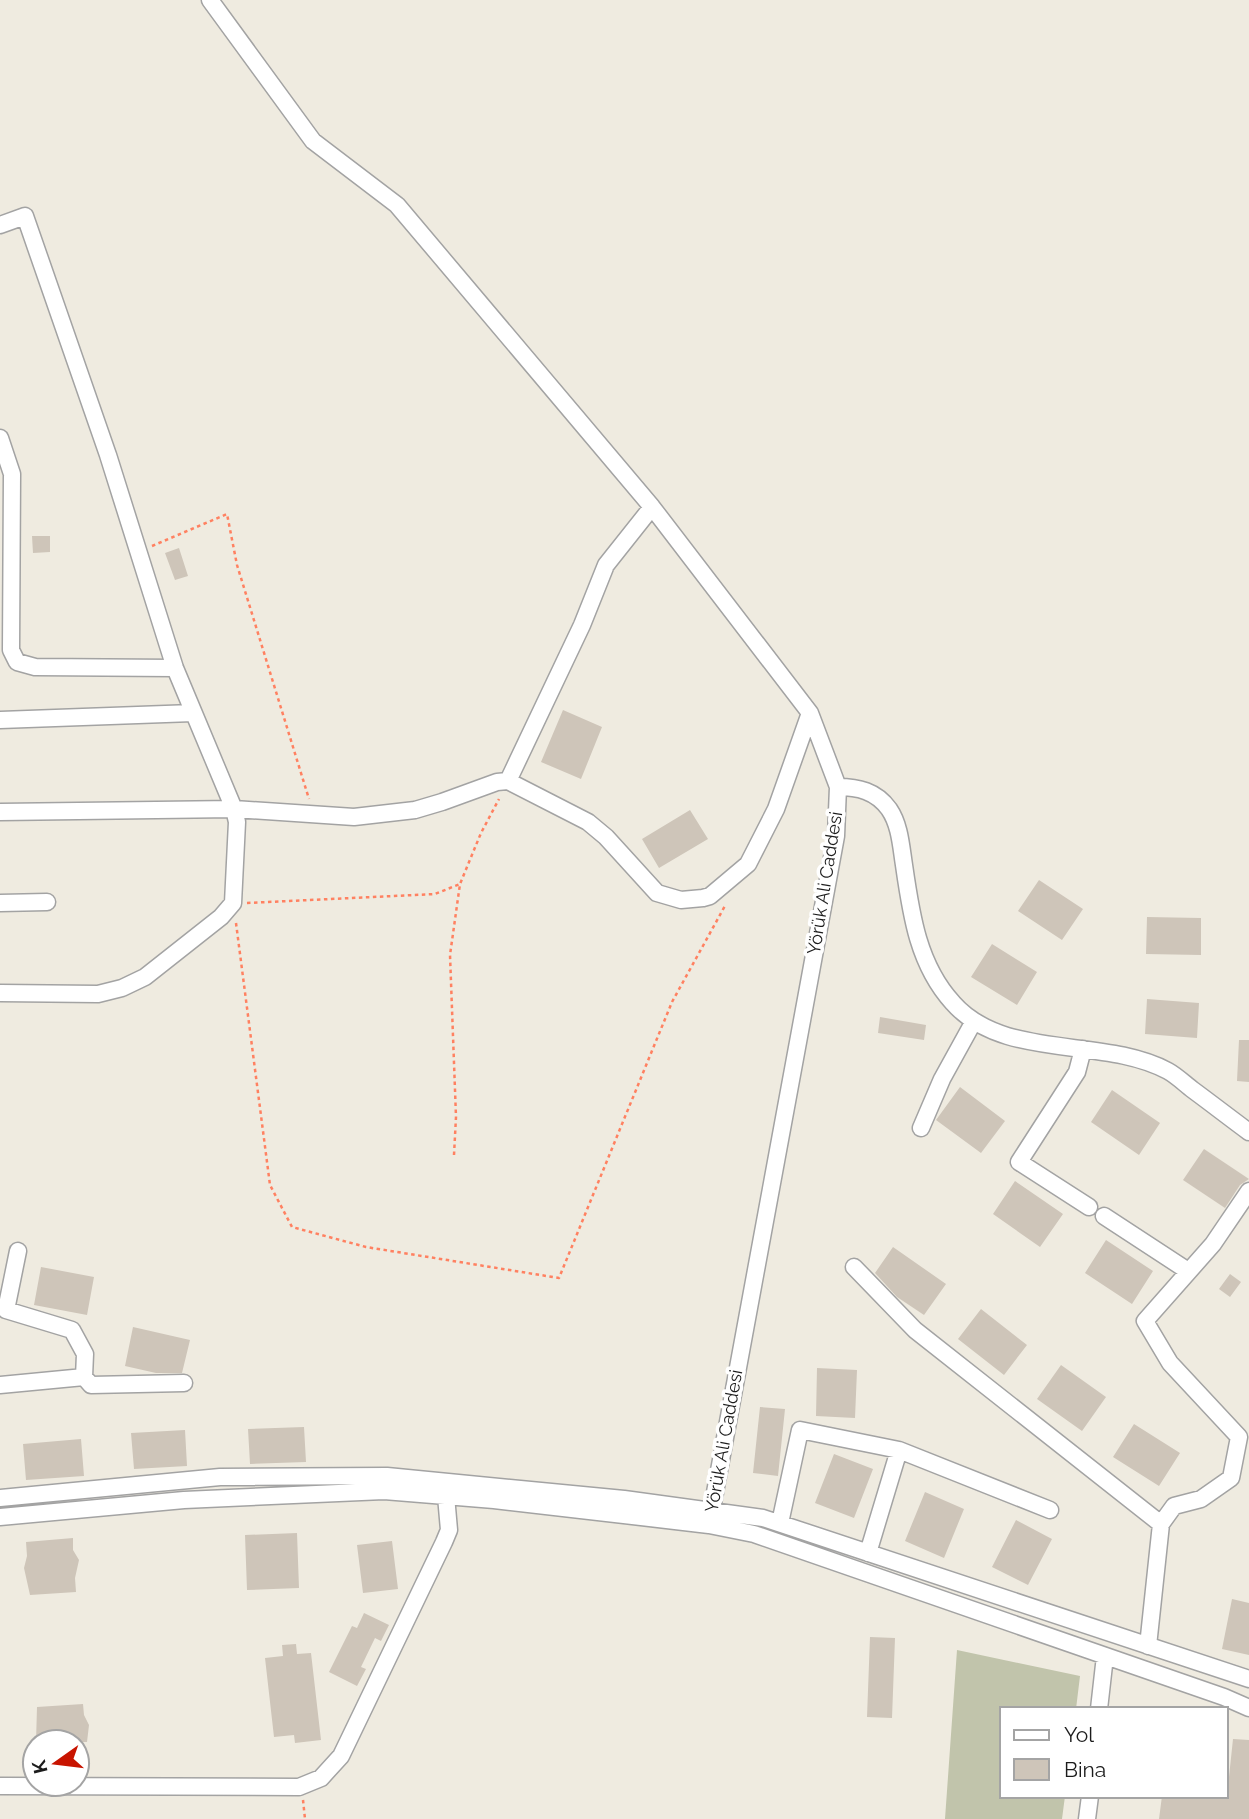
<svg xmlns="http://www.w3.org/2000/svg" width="1249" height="1819" font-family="Raleway,sans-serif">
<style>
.construction{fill:#c1c4ab}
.building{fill:#cec5b9}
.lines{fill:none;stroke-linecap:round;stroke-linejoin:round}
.minor-casing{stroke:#a3a3a3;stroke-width:19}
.path{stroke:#ff8161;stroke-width:2.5;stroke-dasharray:3.5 3.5;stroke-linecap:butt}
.minor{stroke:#fff;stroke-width:16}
.labels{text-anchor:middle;stroke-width:7;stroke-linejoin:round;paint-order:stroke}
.street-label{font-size:18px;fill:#1c1c1c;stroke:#fff}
</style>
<rect width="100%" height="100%" fill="#efebe0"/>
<path class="construction" d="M 957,1650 L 1080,1676 L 1076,1709 L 1002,1709 L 1002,1796 L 1065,1796 L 1062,1819 L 945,1819 Z"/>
<path class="building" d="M 32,536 L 50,536 L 50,552 L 33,553 Z
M 179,548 L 188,576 L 175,580 L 165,553 Z
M 563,710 L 602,727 L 581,779 L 541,762 Z
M 690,810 L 708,839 L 659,868 L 642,839 Z
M 1039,880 L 1083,909 L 1062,940 L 1018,911 Z
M 1147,917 L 1201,918 L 1201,955 L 1146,954 Z
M 992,944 L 1037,972 L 1017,1005 L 971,977 Z
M 1147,999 L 1199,1003 L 1197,1038 L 1145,1034 Z
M 880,1017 L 926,1025 L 924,1040 L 878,1033 Z
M 1239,1040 L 1249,1040 L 1249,1082 L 1237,1081 Z
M 960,1087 L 1005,1121 L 981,1153 L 936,1120 Z
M 1112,1090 L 1160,1123 L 1139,1155 L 1091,1122 Z
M 1204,1149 L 1249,1179 L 1240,1185 L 1225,1208 L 1183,1180 Z
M 1015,1181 L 1063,1214 L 1040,1247 L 993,1214 Z
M 1106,1240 L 1153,1271 L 1132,1304 L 1085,1273 Z
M 893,1247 L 946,1284 L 924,1315 L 897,1297 L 875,1273 Z
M 41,1267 L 94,1277 L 87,1315 L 34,1305 Z
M 1230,1274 L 1241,1282 L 1230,1297 L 1219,1289 Z
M 981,1309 L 1027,1345 L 1004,1375 L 958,1339 Z
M 133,1327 L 190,1340 L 182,1373 L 156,1373 L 125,1366 Z
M 1061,1365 L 1106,1397 L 1082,1431 L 1037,1399 Z
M 817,1368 L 857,1370 L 855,1418 L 816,1416 Z
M 760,1407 L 785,1409 L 778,1476 L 753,1473 Z
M 1134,1424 L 1180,1453 L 1159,1486 L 1113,1457 Z
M 304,1427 L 306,1462 L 250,1464 L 248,1429 Z
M 185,1430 L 187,1466 L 134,1469 L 131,1433 Z
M 81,1439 L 84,1476 L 26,1480 L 23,1444 Z
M 834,1454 L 873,1469 L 854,1518 L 815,1503 Z
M 925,1492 L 964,1509 L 944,1558 L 905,1541 Z
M 1016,1520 L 1052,1539 L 1028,1585 L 992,1567 Z
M 297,1533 L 299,1588 L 247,1590 L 245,1535 Z
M 73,1538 L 73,1550 L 79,1560 L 75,1578 L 76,1592 L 30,1595 L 24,1568 L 27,1556 L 26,1542 Z
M 392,1541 L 398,1589 L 363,1593 L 357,1545 Z
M 1232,1599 L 1249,1603 L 1249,1655 L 1222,1649 Z
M 364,1613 L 389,1625 L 381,1641 L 375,1638 L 361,1667 L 366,1669 L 357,1686 L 329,1672 L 352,1626 L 357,1628 Z
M 870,1637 L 895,1638 L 892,1718 L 867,1717 Z
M 296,1644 L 297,1654 L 311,1653 L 321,1740 L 295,1743 L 294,1735 L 274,1737 L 265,1658 L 283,1656 L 282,1645 Z
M 83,1704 L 84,1715 L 89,1725 L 87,1742 L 36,1742 L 37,1707 Z
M 1233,1739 L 1249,1740 L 1249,1819 L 1159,1819 L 1162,1796 L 1227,1796 Z"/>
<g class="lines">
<defs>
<path id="minor" d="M 210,0 L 313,141 L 397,205 L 652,507 L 810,713 L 838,787
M 0,225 L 25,216 L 108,455 L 175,668 L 234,809 L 237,822 L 233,903 L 221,917 L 145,977 L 122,988 L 98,994 L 0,993
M 0,438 L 12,474 L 11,650 L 17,662 L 35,667 L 175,668
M 0,720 L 193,713
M 508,781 L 582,625 L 606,565 L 652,507
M 0,812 L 234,809 L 354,817 L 415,810 L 442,802 L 497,782 L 508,781 L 588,822 L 606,837 L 657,893 L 681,900 L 703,898 L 710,896 L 748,864 L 776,809 L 810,713
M 0,903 L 47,902
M 1083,1049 L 1077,1072 L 1019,1162 L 1089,1207
M 921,1128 L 942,1079 L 974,1021
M 1104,1216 L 1188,1271
M 854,1267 L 915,1330 L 1161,1524
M 84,1377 L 91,1385 L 184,1383
M 0,1385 L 84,1377 L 85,1354 L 72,1330 L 6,1310 L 18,1251
M 0,1498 L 220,1477 L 387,1476 L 624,1499 L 763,1518 L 1249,1679
M 0,1517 L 184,1500 L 384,1491 L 494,1500 L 624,1515 L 709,1525 L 754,1534 L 1224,1697 L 1249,1708
M 780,1523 L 800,1430 L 899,1450 L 1050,1510
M 709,1525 L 836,836 L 838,787 C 858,787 876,791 889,809 C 900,825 901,846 904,865 C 911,914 918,965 953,1003 C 1004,1061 1103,1036 1168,1071 C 1177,1076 1185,1084 1193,1090 C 1212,1104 1230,1118 1249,1132
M 868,1553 L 899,1450
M 1148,1646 L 1161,1524 L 1174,1506 L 1201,1499 L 1231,1478 L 1239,1437 L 1170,1363 L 1145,1321 L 1213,1244 L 1249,1191
M 1099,1709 L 1105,1656
M 0,1786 L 299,1787 L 321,1778 L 341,1756 L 444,1542 L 449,1530 L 446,1496
M 1087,1819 L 1090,1796"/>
</defs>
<use href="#minor" class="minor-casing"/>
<path class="path" d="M 152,546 L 227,514 L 237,565 L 309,799
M 247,903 L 435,894 L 460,884
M 236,923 L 270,1185 L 292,1227 L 366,1247 L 559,1278 L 672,1002 L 726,904
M 454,1155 L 456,1117 L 450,955 L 460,884 L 481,833 L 499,799
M 303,1800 L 305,1819"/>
<use href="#minor" class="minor"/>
</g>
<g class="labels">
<g class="street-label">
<text transform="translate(825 883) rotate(-81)" y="6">Yörük Ali Caddesi</text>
<text transform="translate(724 1441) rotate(-80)" y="6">Yörük Ali Caddesi</text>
</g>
</g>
<rect x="1000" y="1707" width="228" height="91" fill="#ffffff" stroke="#a4a4a4" stroke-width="2"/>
<rect x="1014" y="1730" width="35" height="10" fill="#ffffff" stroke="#a4a4a4" stroke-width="2"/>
<text x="1064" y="1742" font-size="21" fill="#1c1c1c">Yol</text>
<rect x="1014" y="1759" width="35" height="21" fill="#cec5b9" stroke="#a4a4a4" stroke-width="2"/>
<text x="1064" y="1777" font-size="21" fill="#1c1c1c">Bina</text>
<g transform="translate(56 1763) rotate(256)"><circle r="33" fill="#ffffff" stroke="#a4a4a4" stroke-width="2"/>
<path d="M0-5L12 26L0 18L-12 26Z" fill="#c81400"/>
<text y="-10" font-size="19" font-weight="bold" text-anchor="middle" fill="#1c1c1c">K</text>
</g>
</svg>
